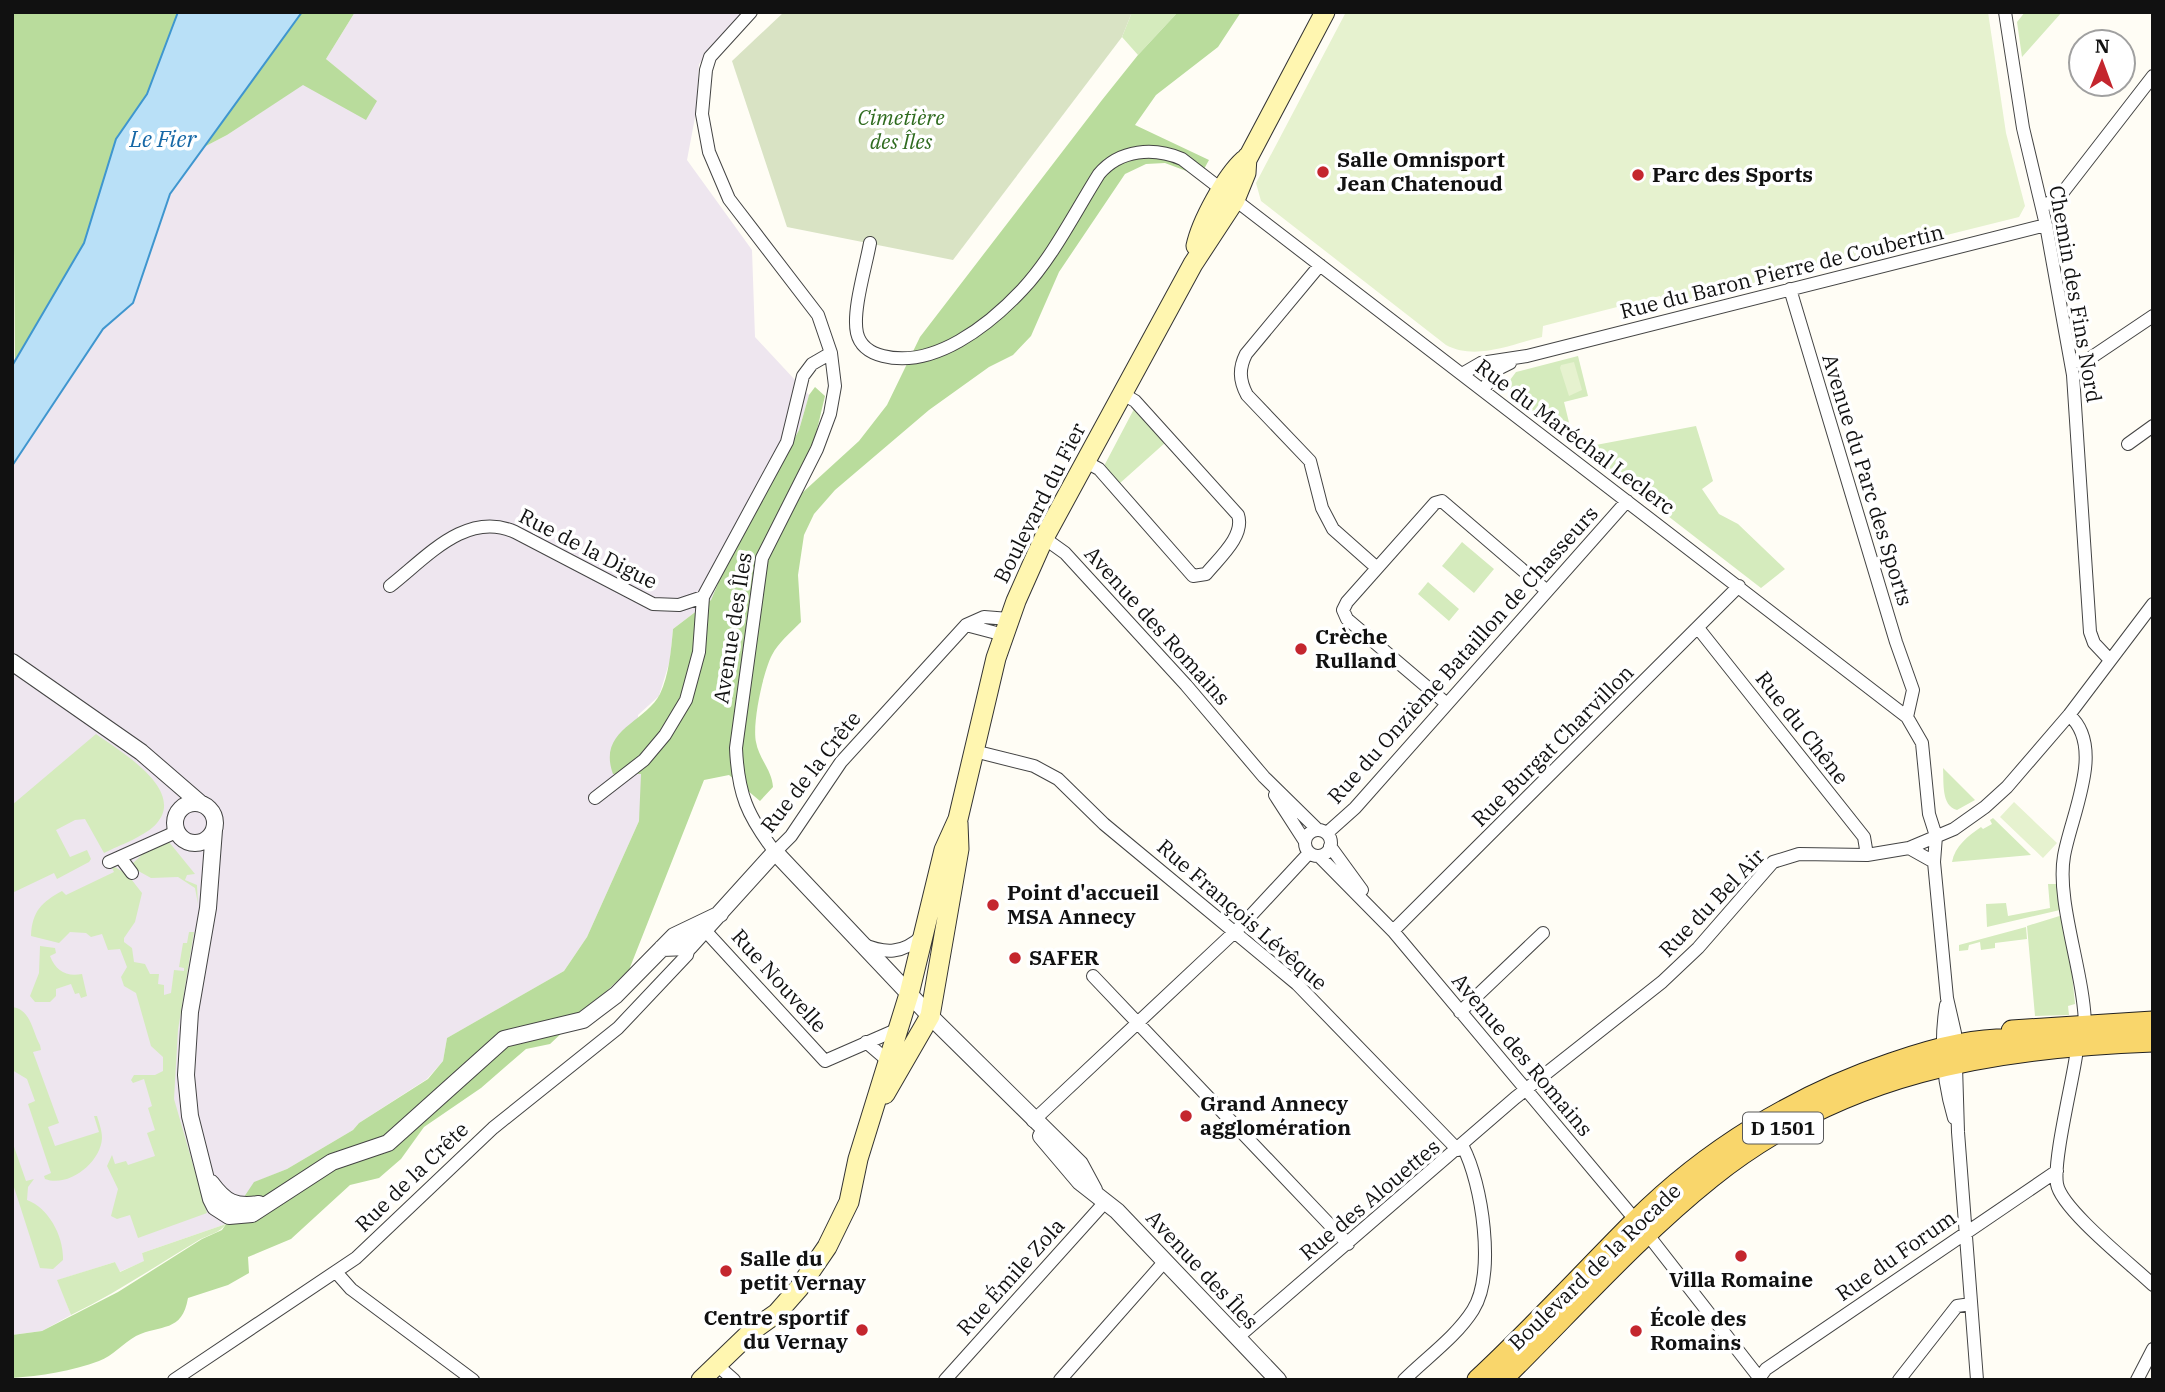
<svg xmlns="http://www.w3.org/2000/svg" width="2165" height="1392" font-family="'IBM Plex Serif',serif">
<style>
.industrial{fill:#eee6ef}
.green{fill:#d5ebbd}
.forest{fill:#b9dc9c}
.cemetery{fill:#d9e3c4}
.pitch{fill:#e6f2cf}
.water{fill:#b9e0f7;stroke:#3f96cf;stroke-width:2}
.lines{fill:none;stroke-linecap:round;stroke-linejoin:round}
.minor-casing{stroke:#444;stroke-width:14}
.tertiary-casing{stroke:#444;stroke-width:18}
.secondary-casing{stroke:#333;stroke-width:21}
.primary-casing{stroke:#222;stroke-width:23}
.minor{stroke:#fff;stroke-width:12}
.tertiary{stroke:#fff;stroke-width:16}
.secondary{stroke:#fff6b0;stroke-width:19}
.primary{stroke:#f9d66b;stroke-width:21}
.poi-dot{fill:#c4262e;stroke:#fff;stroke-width:2.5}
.labels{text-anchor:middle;stroke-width:7;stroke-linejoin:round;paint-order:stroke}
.shield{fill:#fff;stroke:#585858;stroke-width:2}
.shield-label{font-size:19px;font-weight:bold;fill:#111}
.park-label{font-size:21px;font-style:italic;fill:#2f6b1f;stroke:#fff}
.poi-label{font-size:21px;font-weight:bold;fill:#111;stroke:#fff;text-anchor:start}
.street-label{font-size:21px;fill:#111;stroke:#fff}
.water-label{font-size:23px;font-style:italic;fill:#1768a6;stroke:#fff}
</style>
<rect width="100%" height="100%" fill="#fffdf5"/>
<path class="industrial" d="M 355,12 L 748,12 L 699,64 L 696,112 L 687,160 L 752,250 L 755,337 L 809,395 L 799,430 L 725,567 L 711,600 L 673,629 L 670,660 L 659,696 L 638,715 L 643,789 L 639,821 L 587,937 L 564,971 L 447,1038 L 443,1061 L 427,1079 L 359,1123 L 353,1130 L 287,1169 L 255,1182 L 226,1224 L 142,1253 L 145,1261 L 119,1272 L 115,1262 L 58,1280 L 71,1315 L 42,1331 L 12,1335 L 12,352 L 14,360 L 147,94 L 204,147 L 227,135 L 303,84 L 376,101 L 326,59 Z"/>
<path class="green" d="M 1132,12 L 1178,12 L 1138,55 L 1122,37 Z
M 2025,12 L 2062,12 L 2022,57 L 2017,22 Z
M 1578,356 L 1588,396 L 1564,402 L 1574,443 L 1512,396 L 1507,384 L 1516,372 Z
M 1134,409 L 1166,442 L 1119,484 L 1104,466 Z
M 1696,426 L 1713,481 L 1702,489 L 1719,514 L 1738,524 L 1785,569 L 1761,588 L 1580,448 Z
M 1462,542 L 1494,569 L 1474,593 L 1442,566 Z
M 1428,582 L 1459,609 L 1449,621 L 1418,594 Z
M 96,734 C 118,750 186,789 157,823 C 146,836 120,845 104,853 L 85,819 L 75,820 L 56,830 L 70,857 L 87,850 L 91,859 L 89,862 L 57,879 L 54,873 L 12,893 L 12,805 Z
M 1943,768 L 1975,800 L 1957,810 C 1941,806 1944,782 1943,768 Z
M 1993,818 L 2031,855 L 1952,862 C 1955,846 1968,836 1981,827 L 1983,829 L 1992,824 L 1990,820 Z
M 169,842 L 195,874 L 187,875 L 185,880 L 197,885 L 198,904 L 195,888 L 178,877 L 151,878 L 133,868 L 132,864 L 146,851 Z
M 115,867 L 128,875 L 142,893 L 135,922 L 124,938 L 124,942 L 132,948 L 134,962 L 145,964 L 150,974 L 159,974 L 158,984 L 164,985 L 164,995 L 171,993 L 174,970 L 184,971 L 184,968 L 179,967 L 183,943 L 187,943 L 189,932 L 194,932 L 178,1030 L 174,1099 L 207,1213 L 138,1238 L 130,1215 L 117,1219 L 111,1216 L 118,1189 L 107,1166 L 112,1155 L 115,1164 L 126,1161 L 128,1165 L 155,1156 L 147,1133 L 155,1130 L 148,1108 L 152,1106 L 144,1079 L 133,1083 L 131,1080 L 134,1075 L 155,1075 L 163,1071 L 163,1057 L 151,1046 L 136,993 L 124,986 L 121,977 L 127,967 L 120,949 L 108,950 L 102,934 L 91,937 L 86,933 L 70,932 L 59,943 L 31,936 C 32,911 42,902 62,891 L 66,895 L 114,872 L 112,868 Z
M 2048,884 L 2056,884 L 2060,910 L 1987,927 L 1986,904 L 2006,903 L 2008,916 L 2050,908 Z
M 2066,914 L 2075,1004 L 2068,1006 L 2069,1015 L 2035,1016 L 2027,926 Z
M 2026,927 L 2027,939 L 1995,943 L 1995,948 L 1981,950 L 1980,942 L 1969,945 L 1968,950 L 1959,951 L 1959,945 Z
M 40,946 L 55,948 L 56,953 L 50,956 C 56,971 66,977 82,974 L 87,996 L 81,998 L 79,993 L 75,994 L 71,984 L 56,989 L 56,996 L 50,1002 L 35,1002 L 30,996 L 39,973 Z
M 12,1007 C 31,1009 32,1031 40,1045 L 41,1050 L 33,1052 L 59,1123 L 48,1127 L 55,1146 L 99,1132 L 94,1116 L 97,1116 C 99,1123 102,1130 102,1138 C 101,1162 69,1188 45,1179 L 44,1176 L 51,1173 L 28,1104 L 35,1101 L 27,1079 L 12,1070 Z
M 12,1141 L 26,1181 L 34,1179 L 28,1187 L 27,1200 C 49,1208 64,1237 63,1260 L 53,1269 L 40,1268 L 12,1181 Z
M 226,1224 C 220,1233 208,1235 199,1240 C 156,1266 116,1293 71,1315 L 57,1280 L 115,1262 L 120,1272 L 144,1261 L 142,1253 Z"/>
<path class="forest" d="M 12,12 L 178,12 L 147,94 L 116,139 L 84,243 L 15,362 Z
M 302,12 L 355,12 L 326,59 L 377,101 L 366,120 L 303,85 L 227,135 L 204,147 Z
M 1178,12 L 1241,12 L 1218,47 L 1156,95 L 1135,125 L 1209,160 L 1204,169 L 1189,172 L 1165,163 L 1146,164 L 1125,174 L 1059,272 L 1031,336 L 1013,355 L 989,367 L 929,410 L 835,490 L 814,514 L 804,535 L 798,575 L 801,622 C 791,632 778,643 772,655 C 763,672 752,724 756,742 C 759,759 772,770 773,787 L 760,801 L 729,775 L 704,780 L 629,970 L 550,1044 L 526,1049 L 481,1088 L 424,1127 L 401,1159 L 379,1178 L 350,1185 L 291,1239 L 248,1257 L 249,1273 L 228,1285 L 188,1298 C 182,1333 161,1324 136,1336 C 123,1343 113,1356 99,1361 C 73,1371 40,1376 12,1378 L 12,1335 L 42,1331 L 118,1292 L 202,1239 L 222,1230 L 254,1182 L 287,1169 L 353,1130 L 359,1123 L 428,1079 L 443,1061 L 447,1038 L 564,971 L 587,937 L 639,821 L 641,774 L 613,774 C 597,730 645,723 660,694 C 669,675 671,651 673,629 L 711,600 L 725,567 L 799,430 L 809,395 L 815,387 L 825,396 L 802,493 L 859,441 L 887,405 L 920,337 L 1102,100 L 1138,55 Z"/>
<path class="cemetery" d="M 784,12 L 1132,12 L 1122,37 L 953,260 L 787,227 L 732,61 Z"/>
<path class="pitch" d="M 1346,12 L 1988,12 L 2006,133 L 2025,206 L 2019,217 L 1666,305 L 1660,296 L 1543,326 L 1542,337 C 1512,344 1476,361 1446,345 L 1261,201 L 1256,183 Z
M 1574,362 L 1582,390 L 1569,396 L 1560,368 L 1561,365 Z
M 2014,802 L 2057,843 L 2043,858 L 2000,817 Z"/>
<path class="water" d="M 178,12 L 302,12 L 170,194 L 133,303 L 103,329 L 12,466 L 12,366 L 84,243 L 116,139 L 147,94 Z"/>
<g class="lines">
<defs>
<path id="minor" d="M 751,12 L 710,57 L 706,70 L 702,114 L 709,152 L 729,199 L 818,315 L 831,353 L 835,386 L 830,414 L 817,449 L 762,558 L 736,748 C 738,794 747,815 775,852 L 791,836 L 841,762 L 966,625 L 984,617 L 1009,619
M 2005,12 L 2023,128 L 2046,225 L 2073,375 L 2090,632 L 2094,643 L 2110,660
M 2042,207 L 2060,196 L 2153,76
M 870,243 C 866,266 852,311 857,333 C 860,346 871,353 883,356 C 934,369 989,325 1022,290 C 1053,257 1075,212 1099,174 C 1120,149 1154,147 1182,159 L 1907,717 L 1922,743 L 1929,814 L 1936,836 L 1934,862 L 1947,998 L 1955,1033 L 1958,1132 L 1977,1380
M 1320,265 L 1246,354 C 1239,368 1239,380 1247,395 L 1310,461 L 1322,508 L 1333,529 L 1377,568
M 1790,289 L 1896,642 L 1913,690 L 1907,717
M 2071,363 L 2089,359 L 2153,316
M 1462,374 L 1481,363 L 1527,356 L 2046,225
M 1483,390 L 1498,369 L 1510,363
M 2128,444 L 2153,426
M 1086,462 L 1099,469 L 1193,576 L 1206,574 C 1219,558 1245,536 1238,515 L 1135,401 L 1123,394
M 1044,538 L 1065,553 L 1186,685 L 1264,777 L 1317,829
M 390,586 C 426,558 466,510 515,532 L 653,604 L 679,605 L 703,597
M 966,625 L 1004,635
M 1698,628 L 1864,837 L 1867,855
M 1447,704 L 1347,619 L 1343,610 L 1347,602 L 1435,503 L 1442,501 L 1547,591
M 2069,715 C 2106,747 2071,815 2064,856 C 2056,902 2084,972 2085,1025
M 974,751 L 1034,766 L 1058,779 L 1104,824 L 1297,984 L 1458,1150
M 1275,795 L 1304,840
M 595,798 L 644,760 L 665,735 L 686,700 L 699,652 L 703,597 L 787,442 L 803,376 L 812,364 L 831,353
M1305 843a13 13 0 1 1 26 0a13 13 0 1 1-26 0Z
M 1327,833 L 1355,808 L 1627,501
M 1330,846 L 1362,890
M 1909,848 L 1934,862
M 1319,856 L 1393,931 L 1648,1235 L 1761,1380
M 120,857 L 132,873
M 109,862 L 176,832
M 701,926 L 825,1061 L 896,1030
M 1393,931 L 1739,586
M 862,944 C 885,954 903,954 922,936
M 1093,976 L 1348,1244
M 1946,1005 C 1940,1042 1943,1081 1954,1118
M 1460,1012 L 1543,933
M 866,1042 L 887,1060
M 2076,1056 C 2072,1084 2053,1161 2057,1184 C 2061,1209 2132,1265 2153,1285
M 1033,1121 L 1243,924 L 1309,853
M 336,1272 L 351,1289 L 473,1380
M 1237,1338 L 1515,1098 L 1662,982 L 1698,948 L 1773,862 L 1799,854 L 1867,855 L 1909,848 L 1954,829 L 1985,807 L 2007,787 L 2069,715 L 2153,604
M 717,1365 L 734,1380
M 174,1380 L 356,1258 L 493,1128 L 618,1028 L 687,955 L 689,947
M 945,1380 L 1106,1201
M 1060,1380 L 1165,1261
M 1404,1380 C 1426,1358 1456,1337 1473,1310 C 1496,1274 1482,1183 1463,1147
M 1758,1380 L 1766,1369 L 2057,1171
M 1899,1380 L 1957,1306 L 1971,1304
M 2137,1380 L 2153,1349"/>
<path id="tertiary" d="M 12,662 L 141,752 L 200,803
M175 823a20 20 0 1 1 40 0a20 20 0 1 1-40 0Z
M 214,830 L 208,908 L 190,1012 L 186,1075 L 190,1116 L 211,1199 L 215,1207 L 229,1216 L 252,1214 L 332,1162 L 388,1143 L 504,1039 L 583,1020 L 616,995 L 674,936 L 720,914
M 662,948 L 689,947 L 775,852 L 930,1016 L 1080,1164 L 1094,1190
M 1041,1136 L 1080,1182 L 1117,1211 L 1278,1380
M 211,1183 C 225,1202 235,1208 259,1204"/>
<path id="secondary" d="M 1242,169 L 1325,12
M 1196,246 C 1201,222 1226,176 1244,160
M 885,1094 L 930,1016 L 959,849 L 958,823
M 701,1380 L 753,1330 L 777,1313 L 799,1288 L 827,1247 L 849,1202 L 858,1159 L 909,994 L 944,850 L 958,819 L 996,658 L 1016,601 L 1044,538 L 1193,264 L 1235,200 L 1246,173 L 1247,157"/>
<path id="primary" d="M 2012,1031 L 2153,1022
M 1478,1380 C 1533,1329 1583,1274 1635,1222 C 1707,1150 1796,1096 1891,1064 C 1937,1048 1982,1036 2031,1041
M 1501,1380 C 1570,1312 1636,1237 1711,1177 C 1842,1072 1990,1047 2153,1041"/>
</defs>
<use href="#minor" class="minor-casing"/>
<use href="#tertiary" class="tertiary-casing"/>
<use href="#secondary" class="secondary-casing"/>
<use href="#primary" class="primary-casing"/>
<use href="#minor" class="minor"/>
<use href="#tertiary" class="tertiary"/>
<use href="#secondary" class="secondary"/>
<use href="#primary" class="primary"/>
</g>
<g class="poi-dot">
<circle cx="1323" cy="172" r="7"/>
<circle cx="1638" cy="175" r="7"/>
<circle cx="1301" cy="649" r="7"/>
<circle cx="993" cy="905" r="7"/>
<circle cx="1015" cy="958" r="7"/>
<circle cx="1186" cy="1116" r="7"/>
<circle cx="1741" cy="1256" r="7"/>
<circle cx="726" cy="1271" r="7"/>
<circle cx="862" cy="1330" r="7"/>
<circle cx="1636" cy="1331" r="7"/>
</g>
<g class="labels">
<rect class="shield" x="1743" y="1112.5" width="80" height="31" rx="5"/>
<g class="shield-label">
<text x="1783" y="1135">D 1501</text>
</g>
<g class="park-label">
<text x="901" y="125">Cimetière<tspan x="901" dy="24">des Îles</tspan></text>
</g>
<g class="poi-label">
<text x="1337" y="167">Salle Omnisport<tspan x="1337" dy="24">Jean Chatenoud</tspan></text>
<text x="1652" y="182">Parc des Sports</text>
<text x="1315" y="644">Crèche<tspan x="1315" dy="24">Rulland</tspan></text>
<text x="1007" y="900">Point d'accueil<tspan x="1007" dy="24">MSA Annecy</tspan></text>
<text x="1029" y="965">SAFER</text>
<text x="1200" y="1111">Grand Annecy<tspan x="1200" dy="24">agglomération</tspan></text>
<text x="740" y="1266">Salle du<tspan x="740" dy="24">petit Vernay</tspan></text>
<text x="1741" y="1287" text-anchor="middle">Villa Romaine</text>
<text x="848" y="1325" text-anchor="end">Centre sportif<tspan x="848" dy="24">du Vernay</tspan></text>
<text x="1650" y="1326">École des<tspan x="1650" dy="24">Romains</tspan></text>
</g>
<g class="street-label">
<text transform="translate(1782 272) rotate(-14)" y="7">Rue du Baron Pierre de Coubertin</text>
<text transform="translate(2075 294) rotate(80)" y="7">Chemin des Fins Nord</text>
<text transform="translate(1575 437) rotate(37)" y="7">Rue du Maréchal Leclerc</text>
<text transform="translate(1867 480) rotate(73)" y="7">Avenue du Parc des Sports</text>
<text transform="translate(1040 503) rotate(-63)" y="7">Boulevard du Fier</text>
<text transform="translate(588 549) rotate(27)" y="7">Rue de la Digue</text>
<text transform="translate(1157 626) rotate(48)" y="7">Avenue des Romains</text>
<text transform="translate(733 628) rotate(-81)" y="7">Avenue des Îles</text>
<text transform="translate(1463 655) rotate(-48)" y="7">Rue du Onzième Bataillon de Chasseurs</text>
<text transform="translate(1802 728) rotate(52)" y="7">Rue du Chêne</text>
<text transform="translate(1553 746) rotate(-45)" y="7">Rue Burgat Charvillon</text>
<text transform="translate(811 772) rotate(-52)" y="7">Rue de la Crête</text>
<text transform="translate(1712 903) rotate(-46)" y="7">Rue du Bel Air</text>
<text transform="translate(1242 915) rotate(41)" y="7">Rue François Lévêque</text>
<text transform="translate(779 981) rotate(48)" y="7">Rue Nouvelle</text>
<text transform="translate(1522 1055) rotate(50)" y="7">Avenue des Romains</text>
<text transform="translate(412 1177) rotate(-44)" y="7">Rue de la Crête</text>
<text transform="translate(1370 1200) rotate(-40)" y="7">Rue des Alouettes</text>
<text transform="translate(1896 1256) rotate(-35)" y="7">Rue du Forum</text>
<text transform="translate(1595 1267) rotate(-44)" y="7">Boulevard de la Rocade</text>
<text transform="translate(1202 1270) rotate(47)" y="7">Avenue des Îles</text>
<text transform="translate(1011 1277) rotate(-48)" y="7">Rue Émile Zola</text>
</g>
<g class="water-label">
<text x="163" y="147">Le Fier</text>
</g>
</g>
<rect width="2165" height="1392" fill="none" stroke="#111111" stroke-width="28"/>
<g transform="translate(2102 63) rotate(1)"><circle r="33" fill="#ffffff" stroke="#a0a0a0" stroke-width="2"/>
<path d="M0-5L12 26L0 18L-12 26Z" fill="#c4262e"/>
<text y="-10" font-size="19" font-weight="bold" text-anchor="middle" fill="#111111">N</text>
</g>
</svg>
